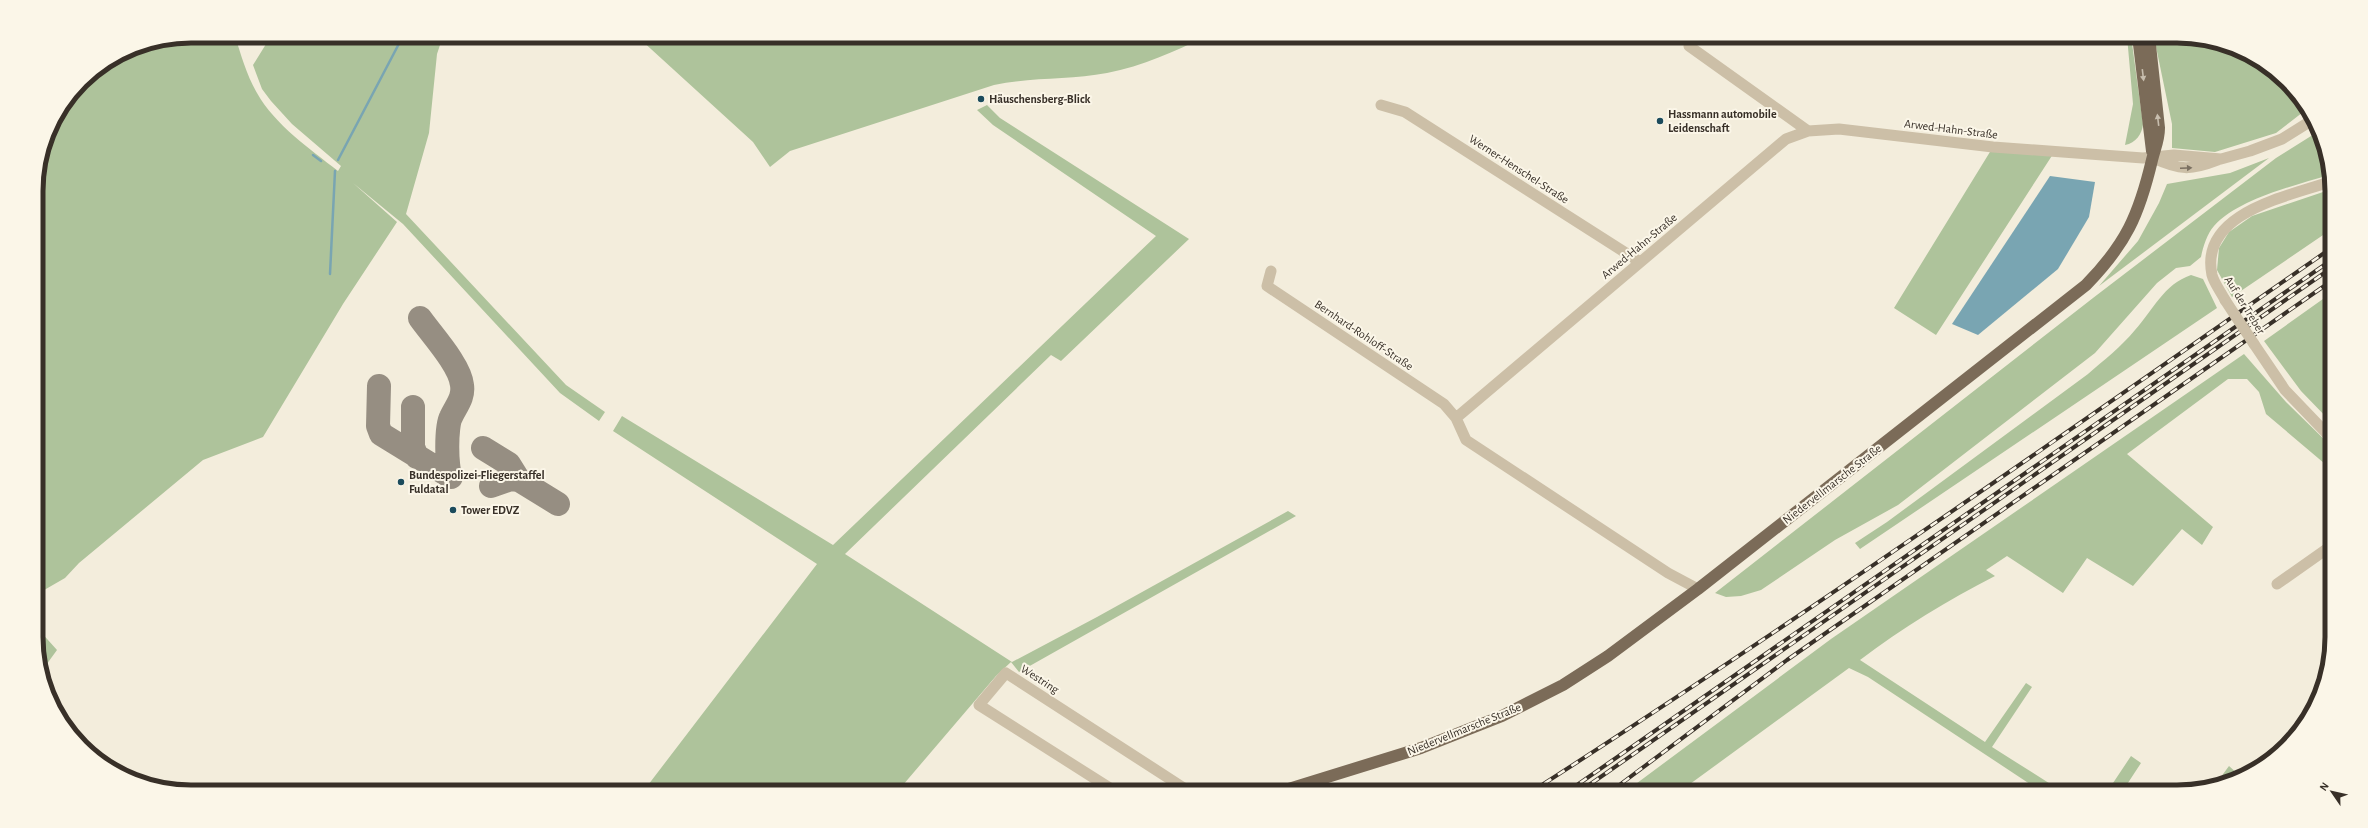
<svg xmlns="http://www.w3.org/2000/svg" width="2368" height="828" font-family="'Alegreya Sans',sans-serif">
<style>
.green{fill:#aec39b}
.water{fill:#79a5b2}
.lines{fill:none;stroke-linecap:round;stroke-linejoin:round}
.stream{stroke:#79a5b2;stroke-width:2.5}
.taxiway{stroke:#968e82;stroke-width:24}
.minor{stroke:#ccbfa7;stroke-width:11}
.major{stroke:#7b6b58;stroke-width:12}
.rail-casing{stroke:#383028;stroke-width:4}
.rail{stroke:#fbf6e8;stroke-width:2.5;stroke-dasharray:8;stroke-linecap:butt}
.minor-bridge{stroke:#ccbfa7;stroke-width:11}
.oneway{fill:#c8beae}
.oneway2{fill:#7b7061}
.poi-dot{fill:#1b4b5c;stroke:#fbf6e8;stroke-width:1.5}
.labels{text-anchor:middle;stroke-width:4;stroke-linejoin:round;paint-order:stroke}
.poi-label{font-size:12px;font-weight:bold;fill:#383028;stroke:#fbf6e8;text-anchor:start}
.street-label{font-size:12px;fill:#383028;stroke:#fbf6e8}
.rim{fill:none;stroke:#383028;stroke-width:5}
</style>
<rect width="100%" height="100%" fill="#f3eddc"/>
<path class="green" d="M 191,36 L 235,36 C 241,55 247,76 257,93 C 275,125 310,149 338,171 L 341,166 L 292,124 L 271,101 L 262,89 L 253,65 L 271,36 L 443,36 L 437,54 L 429,133 L 406,214 L 566,385 L 605,412 L 599,421 L 560,393 L 403,224 L 353,183 L 397,222 L 343,304 L 263,437 L 203,460 L 79,563 L 65,578 L 39,593 L 36,181 L 48,132 L 82,81 L 132,48 Z
M 642,36 L 1207,36 C 1175,51 1143,66 1107,73 C 1070,80 1031,77 994,85 L 790,151 L 770,167 L 753,142 L 640,39 Z
M 2127,36 L 2131,36 L 2143,124 C 2142,134 2136,143 2125,145 L 2133,104 Z
M 2156,36 C 2220,36 2270,54 2307,109 L 2276,133 L 2215,152 L 2172,148 L 2172,124 L 2155,42 Z
M 987,105 L 1000,118 L 1189,239 L 1061,361 L 1051,355 L 845,554 L 1012,662 L 1097,617 L 1288,511 L 1296,516 L 1019,672 L 1011,662 L 996,676 L 897,792 L 652,792 L 645,789 L 817,564 L 613,431 L 622,416 L 833,545 L 1156,236 L 993,125 L 977,110 Z
M 2319,131 L 2329,161 L 2329,175 C 2294,186 2240,198 2214,226 C 2207,234 2203,247 2201,257 L 2190,266 L 2176,268 L 2157,283 L 2095,353 L 1898,505 L 1835,540 L 1761,590 L 1741,596 L 1726,597 L 1715,593 L 2093,298 L 2276,158 Z
M 1993,147 L 2055,151 L 1936,335 L 1894,308 Z
M 2269,158 L 2099,286 L 2138,241 L 2159,203 L 2167,184 L 2230,173 Z
M 2329,190 L 2329,231 L 2232,297 L 2217,270 L 2219,248 L 2229,232 L 2252,216 Z
M 2191,275 L 2203,279 L 2217,308 L 1860,549 L 1855,543 L 1887,522 L 2088,374 C 2104,360 2121,347 2135,330 C 2153,310 2164,284 2191,275 Z
M 2330,294 L 2331,422 L 2301,391 L 2264,341 Z
M 2244,354 L 2286,402 L 2331,446 L 2331,469 L 2266,414 L 2259,392 L 2247,379 L 2228,379 L 2127,454 L 2213,527 L 2202,545 L 2182,529 L 2133,586 L 2087,558 L 2063,593 L 2007,556 L 1986,570 L 1995,576 C 1948,600 1902,628 1860,660 L 1985,742 L 2026,683 L 2032,687 L 1992,747 L 2063,792 L 2042,792 L 1868,677 L 1849,668 L 1679,792 L 1625,792 L 1831,639 Z
M 39,630 L 57,650 L 41,672 L 39,667 Z
M 2131,756 L 2141,763 L 2122,792 L 2107,792 Z
M 2229,766 L 2239,775 L 2235,780 L 2215,785 Z"/>
<path class="water" d="M 2050,176 L 2095,182 L 2089,217 L 2058,269 L 1978,335 L 1952,324 Z"/>
<g class="lines">
<path class="stream" d="M 313,155 L 321,161
M 338,160 L 403,36
M 330,274 L 335,171"/>
<path class="taxiway" d="M 420,318 C 432,335 460,365 462,385 C 464,398 456,406 451,417 C 446,426 446,468 451,477
M 379,386 L 378,426 L 381,434 L 451,477
M 413,407 L 413,447 L 417,457
M 483,448 L 509,464 L 519,480 L 558,504
M 491,486 L 511,479 L 519,480"/>
<path class="minor" d="M 1689,46 L 1808,131
M 1381,105 L 1405,112 L 1640,262
M 2153,158 C 2180,170 2190,171 2218,160
M 1271,271 L 1267,286 L 1444,404 L 1456,418
M 2225,300 C 2221,292 2214,283 2212,275 C 2199,213 2286,197 2329,182
M 2254,344 L 2285,390 L 2331,438
M 2277,584 L 2331,546
M 1698,589 L 1668,573 L 1466,440 L 1456,418 L 1786,139 L 1808,131 L 1839,129 L 1993,147 L 2143,158 L 2174,155 L 2221,159 L 2250,151 L 2282,139 L 2314,119
M 1116,792 L 979,705 L 1006,673 L 1190,792"/>
<path class="major" d="M 2138,36 L 2152,151
M 1279,792 L 1421,748 L 1502,716 L 1563,685 L 1608,656 L 1698,589 L 2086,285 C 2126,244 2139,215 2152,160 C 2155,148 2159,140 2159,128 L 2149,36"/>
<defs>
<path id="rail" d="M 1531,792 C 1802,618 2066,433 2330,249
M 1567,792 L 2330,261
M 1579,792 L 2330,269
M 1610,792 L 1787,660 L 2330,282"/>
</defs>
<use href="#rail" class="rail-casing"/>
<use href="#rail" class="rail"/>
<path class="minor-bridge" d="M 2225,300 L 2254,344"/>
</g>
<defs><path id="oneway-solid" d="M-6-.8H1V-3.2L6.5 0L1 3.2V.8H-6Z"/></defs>
<g class="oneway">
<use href="#oneway-solid" transform="translate(2143 75) rotate(83)"/>
<use href="#oneway-solid" transform="translate(2158 120) rotate(-97)"/>
</g>
<use class="oneway2" href="#oneway-solid" transform="translate(2186 168) rotate(-3)"/>
<g class="poi-dot">
<circle cx="981" cy="99" r="4"/>
<circle cx="1660" cy="121" r="4"/>
<circle cx="401" cy="482" r="4"/>
<circle cx="453" cy="510" r="4"/>
</g>
<g class="labels">
<g class="poi-label">
<text x="989" y="103">Häuschensberg-Blick</text>
<text x="1668" y="118">Hassmann automobile<tspan x="1668" dy="14">Leidenschaft</tspan></text>
<text x="409" y="479">Bundespolizei-Fliegerstaffel<tspan x="409" dy="14">Fuldatal</tspan></text>
<text x="461" y="514">Tower EDVZ</text>
</g>
<g class="street-label">
<text transform="translate(1951 129) rotate(7)" y="4">Arwed-Hahn-Straße</text>
<text transform="translate(1519 169) rotate(33)" y="4">Werner-Henschel-Straße</text>
<text transform="translate(1639 246) rotate(-40)" y="4">Arwed-Hahn-Straße</text>
<text transform="translate(2245 305) rotate(58)" y="4">Auf der Treber</text>
<text transform="translate(1364 335) rotate(34)" y="4">Bernhard-Rohloff-Straße</text>
<text transform="translate(1832 484) rotate(-38)" y="4">Niedervellmarsche Straße</text>
<text transform="translate(1040 679) rotate(33)" y="4">Westring</text>
<text transform="translate(1464 729) rotate(-22)" y="4">Niedervellmarsche Straße</text>
</g>
</g>
<path d="M0 0H2368V828H0ZM191 43H2177A148 148 0 0 1 2325 191V637A148 148 0 0 1 2177 785H191A148 148 0 0 1 43 637V191A148 148 0 0 1 191 43Z" fill="#fbf6e8" fill-rule="evenodd"/>
<path class="rim" d="M191 43H2177A148 148 0 0 1 2325 191V637A148 148 0 0 1 2177 785H191A148 148 0 0 1 43 637V191A148 148 0 0 1 191 43Z"/>
<g transform="translate(2332 792) rotate(304)" stroke="#fbf6e8" stroke-width="3" paint-order="stroke">
<path d="M0-3L7 15L0 10L-7 15Z" fill="#383028"/>
<text y="-6" font-size="11" font-weight="bold" text-anchor="middle" fill="#383028">N</text>
</g>
</svg>
